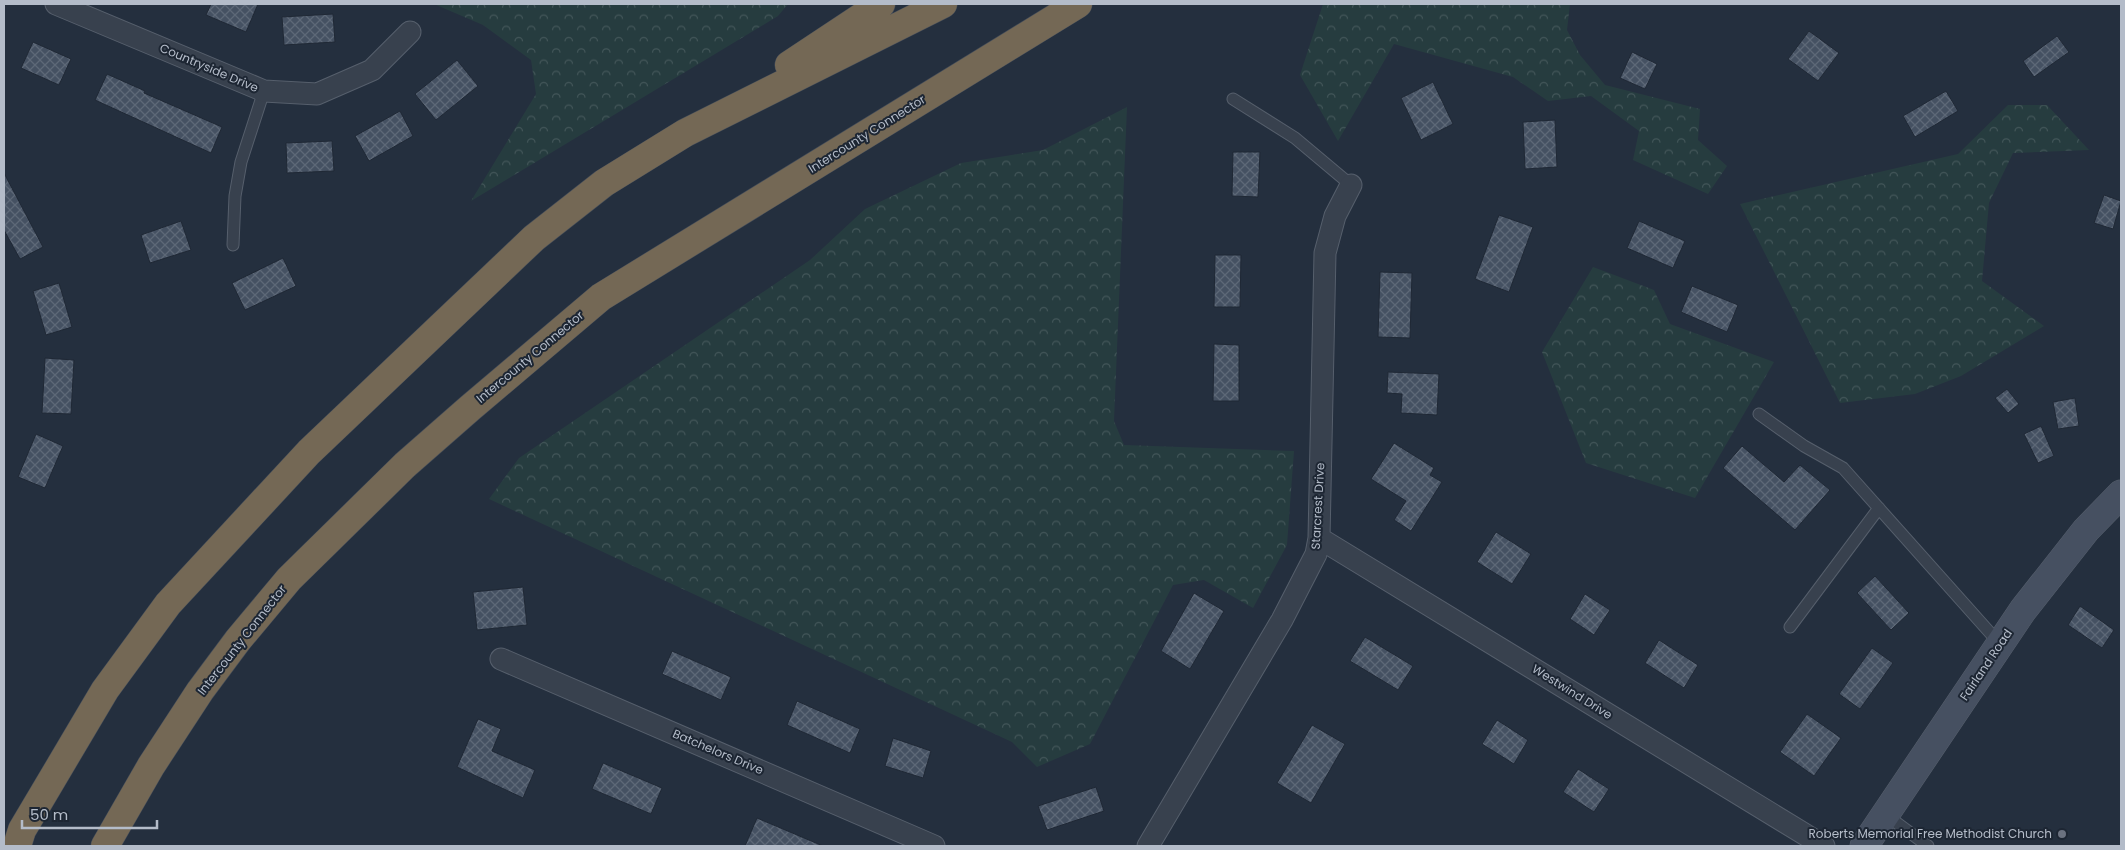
<svg xmlns="http://www.w3.org/2000/svg" width="2125" height="850" font-family="Poppins,sans-serif">
<style>
.forest{fill:url(#forest-crowns)}
.building{fill:url(#building-cross-hatch);stroke:#1f2835}
.lines{fill:none;stroke-linecap:round;stroke-linejoin:round}
.lane-casing{stroke:#565f6c;stroke-width:13}
.street-casing{stroke:#565f6c;stroke-width:23}
.secondary-casing{stroke:#565f6c;stroke-width:29}
.highway-casing{stroke:#434c59;stroke-width:29}
.lane{stroke:#38414e;stroke-width:11}
.street{stroke:#38414e;stroke-width:21}
.secondary{stroke:#465061;stroke-width:28}
.highway{stroke:#746855;stroke-width:28}
.worship-dot{fill:#6b7280;stroke:#1d2633;stroke-width:2}
.labels{text-anchor:middle;stroke-width:4;stroke-linejoin:round;paint-order:stroke}
.street-label{font-size:12px;fill:#b4bcc9;stroke:#1d2633}
.poi-label{font-size:12px;fill:#b4bcc9;stroke:#1d2633;text-anchor:end}
</style>
<defs>
<pattern id="forest-crowns" width="20" height="18" patternUnits="userSpaceOnUse" patternTransform="scale(1.25)"><rect width="20" height="18" fill="#263c3f"/><path d="M2 6a3 3 0 1 1 6 0M12 15a3 3 0 1 1 6 0" fill="none" stroke="#435659"/></pattern>
<pattern id="building-cross-hatch" width="8" height="8" patternUnits="userSpaceOnUse" patternTransform="scale(1.25)"><rect width="8" height="8" fill="#455162"/><path d="M0 0l8 8M0 8l8-8" fill="none" stroke="#5d6877"/></pattern>
</defs>
<rect width="100%" height="100%" fill="#242f3e"/>
<path class="forest" d="M 434,4 L 788,4 L 778,16 L 471,201 L 536,94 L 531,60 L 483,25 Z
M 1323,4 L 1570,4 L 1567,30 L 1580,55 L 1605,85 L 1700,109 L 1698,140 L 1727,166 L 1708,194 L 1633,160 L 1639,131 L 1591,96 L 1548,101 L 1513,77 L 1394,44 L 1338,141 L 1300,75 Z
M 2008,105 L 2047,105 L 2089,150 L 2013,153 L 1989,203 L 1982,281 L 2044,326 L 1961,376 L 1915,394 L 1840,403 L 1740,204 L 1958,154 Z
M 1127,107 L 1114,421 L 1124,445 L 1294,451 L 1287,545 L 1253,608 L 1204,580 L 1173,585 L 1090,744 L 1037,767 L 1012,742 L 489,499 L 519,458 L 810,260 L 865,209 L 961,163 L 1043,150 Z
M 1593,267 L 1654,290 L 1670,324 L 1774,362 L 1695,498 L 1586,463 L 1542,352 Z"/>
<path class="building" d="M 211,4 L 258,4 L 246,32 L 206,15 Z
M 333,14 L 335,42 L 284,45 L 282,17 Z
M 1809,31 L 1839,53 L 1818,81 L 1788,59 Z
M 2057,36 L 2069,52 L 2034,77 L 2023,61 Z
M 33,42 L 71,59 L 59,85 L 21,68 Z
M 1632,52 L 1657,64 L 1645,89 L 1620,78 Z
M 457,60 L 478,86 L 436,120 L 415,94 Z
M 107,74 L 145,91 L 144,93 L 222,127 L 211,153 L 95,100 Z
M 1433,82 L 1453,124 L 1421,140 L 1401,98 Z
M 1946,91 L 1958,111 L 1915,137 L 1903,116 Z
M 400,111 L 413,136 L 369,161 L 355,136 Z
M 1555,120 L 1557,167 L 1525,169 L 1523,122 Z
M 332,141 L 334,171 L 287,173 L 286,143 Z
M 1233,152 L 1260,152 L 1258,197 L 1232,196 Z
M 4,173 L 43,247 L 20,259 L 4,230 Z
M 2104,195 L 2121,201 L 2113,229 L 2094,223 Z
M 1499,215 L 1533,227 L 1509,292 L 1475,279 Z
M 181,221 L 191,250 L 150,263 L 141,235 Z
M 1639,221 L 1685,241 L 1673,268 L 1627,248 Z
M 1215,255 L 1241,255 L 1240,307 L 1214,307 Z
M 283,258 L 296,286 L 245,310 L 232,283 Z
M 1380,272 L 1412,273 L 1410,338 L 1378,337 Z
M 59,283 L 72,327 L 46,335 L 33,291 Z
M 1692,286 L 1738,305 L 1727,332 L 1681,312 Z
M 1214,344 L 1239,345 L 1239,401 L 1213,401 Z
M 45,358 L 74,360 L 71,414 L 42,413 Z
M 1388,372 L 1439,374 L 1437,415 L 1401,413 L 1402,394 L 1387,393 Z
M 2007,389 L 2019,404 L 2008,413 L 1995,398 Z
M 2075,398 L 2079,426 L 2058,429 L 2053,402 Z
M 2041,426 L 2054,456 L 2038,463 L 2024,434 Z
M 36,434 L 63,446 L 45,488 L 18,477 Z
M 1394,443 L 1434,468 L 1430,475 L 1442,482 L 1411,531 L 1394,520 L 1406,501 L 1371,479 Z
M 1742,446 L 1784,482 L 1800,465 L 1830,490 L 1795,530 L 1723,468 Z
M 1496,532 L 1531,554 L 1512,584 L 1477,562 Z
M 1875,576 L 1909,613 L 1891,630 L 1857,593 Z
M 523,587 L 527,625 L 477,630 L 473,592 Z
M 1194,593 L 1224,611 L 1190,669 L 1161,651 Z
M 1585,594 L 1610,610 L 1594,635 L 1570,619 Z
M 2080,606 L 2114,630 L 2102,648 L 2068,625 Z
M 1365,637 L 1413,666 L 1398,690 L 1350,661 Z
M 1659,640 L 1698,665 L 1684,688 L 1645,663 Z
M 1872,648 L 1893,663 L 1860,709 L 1839,694 Z
M 672,651 L 731,677 L 721,700 L 662,674 Z
M 797,701 L 860,729 L 850,753 L 787,725 Z
M 1807,714 L 1841,738 L 1814,776 L 1780,752 Z
M 478,719 L 501,729 L 492,751 L 535,770 L 523,798 L 457,767 Z
M 1497,720 L 1528,740 L 1514,764 L 1482,744 Z
M 1312,725 L 1345,744 L 1311,803 L 1277,783 Z
M 893,738 L 931,751 L 923,778 L 885,766 Z
M 603,763 L 662,788 L 651,814 L 592,789 Z
M 1578,769 L 1609,789 L 1594,812 L 1563,792 Z
M 1096,787 L 1104,811 L 1047,830 L 1038,806 Z
M 757,818 L 823,846 L 745,846 Z"/>
<g class="lines">
<defs>
<path id="lane" d="M 1233,99 L 1295,138 L 1351,185
M 233,245 L 235,196 L 241,162 L 264,91
M 1759,414 L 1804,446 L 1843,468 L 2000,644
M 1790,627 L 1879,508
M 1886,815 L 1928,846"/>
<path id="street" d="M 56,4 L 264,91 L 317,94 L 372,70 L 410,32
M 1319,538 L 1824,846
M 501,659 L 934,846
M 1148,846 L 1282,620 L 1316,554 L 1319,538 L 1325,253 L 1335,216 L 1351,185"/>
<path id="secondary" d="M 1864,846 L 2023,610 L 2086,530 L 2121,494"/>
<path id="highway" d="M 789,65 L 881,4
M 17,846 L 22,830 L 105,690 L 168,604 L 309,452 L 534,238 L 604,183 L 685,133 L 943,4
M 105,846 L 151,766 L 200,691 L 238,640 L 289,579 L 405,465 L 470,408 L 601,297 L 1078,4"/>
</defs>
<use href="#lane" class="lane-casing"/>
<use href="#street" class="street-casing"/>
<use href="#secondary" class="secondary-casing"/>
<use href="#highway" class="highway-casing"/>
<use href="#lane" class="lane"/>
<use href="#street" class="street"/>
<use href="#secondary" class="secondary"/>
<use href="#highway" class="highway"/>
</g>
<circle class="worship-dot" cx="2062" cy="834" r="5"/>
<g class="labels">
<g class="street-label">
<text transform="translate(209 68) rotate(23)" y="4">Countryside Drive</text>
<text transform="translate(867 134) rotate(-32)" y="4">Intercounty Connector</text>
<text transform="translate(530 357) rotate(-40)" y="4">Intercounty Connector</text>
<text transform="translate(1318 506) rotate(-87)" y="4">Starcrest Drive</text>
<text transform="translate(242 640) rotate(-52)" y="4">Intercounty Connector</text>
<text transform="translate(1986 665) rotate(-56)" y="4">Fairland Road</text>
<text transform="translate(1572 692) rotate(32)" y="4">Westwind Drive</text>
<text transform="translate(718 752) rotate(23)" y="4">Batchelors Drive</text>
</g>
<g class="poi-label">
<text x="2052" y="838">Roberts Memorial Free Methodist Church</text>
</g>
</g>
<rect width="2125" height="850" fill="none" stroke="#b4bcc9" stroke-width="10"/>
<path d="M22 820v8h135v-8" fill="none" stroke="#b4bcc9" stroke-width="2.5"/>
<text x="30" y="820" font-size="15" fill="#b4bcc9" stroke="#1d2633" stroke-width="4" paint-order="stroke">50 m</text>
</svg>
